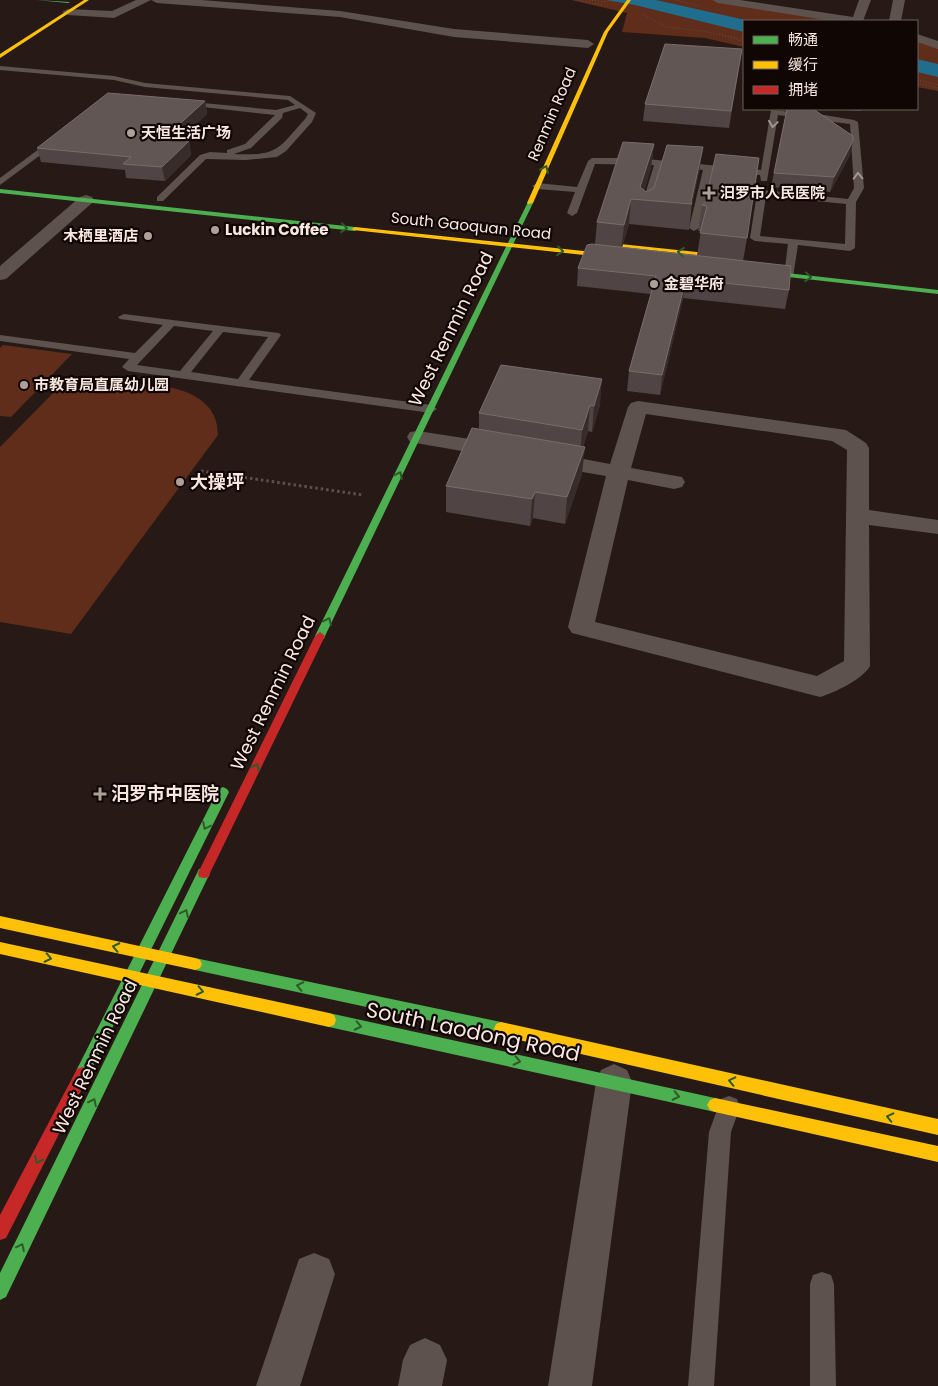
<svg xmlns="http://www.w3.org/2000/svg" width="938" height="1386" font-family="Poppins,'Noto Sans SC',sans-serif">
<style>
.green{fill:#5f2d19}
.water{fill:#206d8d}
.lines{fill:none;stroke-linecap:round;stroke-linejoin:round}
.path-far1{stroke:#5a514d;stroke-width:1;stroke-dasharray:1 2;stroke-linecap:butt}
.path{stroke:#5a514d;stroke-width:3;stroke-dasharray:2.5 3;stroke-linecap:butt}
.lane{fill:#5d524e;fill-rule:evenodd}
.street{fill:#5d524e;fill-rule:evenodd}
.fast{fill:#4caf50;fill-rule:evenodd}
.slow{fill:#ffc107;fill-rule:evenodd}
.jam{fill:#c62828;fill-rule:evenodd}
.wall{fill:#504445}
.shaded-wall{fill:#382c2b}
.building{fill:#625655;stroke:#796c6b}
.oneway{stroke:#a39590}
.oneway2{stroke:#2e5a2a}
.poi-dot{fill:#af9f99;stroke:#100603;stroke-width:2}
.labels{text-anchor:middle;stroke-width:4.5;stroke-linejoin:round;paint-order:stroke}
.far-street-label{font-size:15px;fill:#f8e6e0;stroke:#100603}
.far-poi-label{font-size:15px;font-weight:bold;fill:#f8e6e0;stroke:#100603;text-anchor:start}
.street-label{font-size:18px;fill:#f8e6e0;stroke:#100603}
.poi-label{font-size:18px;font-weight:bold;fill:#f8e6e0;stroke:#100603;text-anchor:start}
.near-street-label{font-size:21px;fill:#f8e6e0;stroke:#100603}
</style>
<rect width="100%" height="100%" fill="#271a16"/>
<path class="green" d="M 571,0 L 712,0 L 835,21 L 744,21 L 744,47 L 705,38 L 622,32 L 627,13 Z
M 917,41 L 938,48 L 938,91 L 917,87 Z
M 3,345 L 72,354 L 11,417 L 0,416 L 0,348 Z
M 140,383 C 173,386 218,393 218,435 L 71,634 L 0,622 L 0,447 L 59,387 L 87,390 L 103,386 Z"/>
<path class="water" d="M 606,0 L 656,0 L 750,21 L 744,21 L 744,32 L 635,5 Z
M 917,59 L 938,64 L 938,77 L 917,72 Z"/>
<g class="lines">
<path class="path-far1" d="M 577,0 L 603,5
M 589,0 L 606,2
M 675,0 L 701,6
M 642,14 L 666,27 L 702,31 L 744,39
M 719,34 L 744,42
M 917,80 L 938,85
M 917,83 L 938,88"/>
<path class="path" d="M 201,471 L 363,495"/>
<path class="lane" d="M 0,66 L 114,76 L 145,83 L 290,96 L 316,113 L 312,122 L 286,151 L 277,157 L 246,160 L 206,159 L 163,201 L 157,201 L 157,197 L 200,155 L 210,152 L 227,153 L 227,150 L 245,144 L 275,115 L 185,105 L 182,105 L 182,101 L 276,110 L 295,105 L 288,100 L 145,87 L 114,80 L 0,70 ZM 300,108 L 308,114 L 305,119 C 277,150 278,156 234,154 L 251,148 L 282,118 L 283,113 Z
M 771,110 L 824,115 L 854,120 L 858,122 L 864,188 L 856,202 L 855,248 L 850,251 L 798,245 L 793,277 L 785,277 L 784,275 L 788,244 L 755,241 L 750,238 L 757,193 L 762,190 L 848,199 L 854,188 L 850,124 L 778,115 L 767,181 L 761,181 L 760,175 L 712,171 L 699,228 L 694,231 L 689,228 L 703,170 L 663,166 L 650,211 L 645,214 L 640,211 L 654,165 L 595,164 L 577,213 L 572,216 L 567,213 L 575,192 L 537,189 L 532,186 L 537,183 L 577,187 L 588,161 L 592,158 L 636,158 L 761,170 ZM 766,196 L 846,204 L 845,244 L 760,236 Z
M 55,137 L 58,138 L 58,142 L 0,185 L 0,178 Z
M 124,314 L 279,333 L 281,335 L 249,380 L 431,405 L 437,409 L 431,413 L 128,371 L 122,367 L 129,359 L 0,341 L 0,335 L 135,353 L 163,325 L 120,319 L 118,317 ZM 174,326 L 213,331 L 180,371 L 137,365 ZM 223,332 L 268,337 L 238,379 L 191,372 Z
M 729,1096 L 737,1099 L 740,1107 L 731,1132 L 714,1386 L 688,1386 L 709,1132 L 721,1099 Z
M 822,1272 L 831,1275 L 834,1284 L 836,1386 L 810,1386 L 810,1284 L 813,1275 Z"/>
<path class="street" d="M 136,0 L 151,0 L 114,18 L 68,15 L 62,12 L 68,9 L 112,11 Z
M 151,0 L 201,0 L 340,11 L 454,29 L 588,40 L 594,44 L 588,48 L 454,37 L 340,17 L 157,3 Z
M 712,0 L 740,0 L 853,17 L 859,0 L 871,0 L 863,21 L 832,21 L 718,3 Z
M 893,0 L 905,0 L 901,21 L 889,21 Z
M 917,34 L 938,41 L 938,49 L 917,42 Z
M 86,195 L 92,197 L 94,200 L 92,203 L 6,279 L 0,280 L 0,266 L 80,197 Z
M 638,401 L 846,430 L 866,443 L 869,448 L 869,510 L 938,520 L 938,534 L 869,525 L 870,666 C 863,679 834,693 820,697 L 572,633 L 568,627 L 606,476 L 547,466 L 539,464 L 536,459 L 539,454 L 547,452 L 610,464 L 628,407 L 631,403 ZM 646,414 L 832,441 L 847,450 L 844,661 L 817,676 L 595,622 L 628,480 L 674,489 L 682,487 L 685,482 L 682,477 L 631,468 Z
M 418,431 L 502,444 L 510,446 L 513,451 L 510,456 L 502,458 L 410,442 L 407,437 L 410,432 Z
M 614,1064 L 627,1070 L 632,1082 L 592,1386 L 548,1386 L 596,1082 L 601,1070 Z
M 314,1253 L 329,1259 L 335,1274 L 300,1386 L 256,1386 L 299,1259 Z
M 425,1338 L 440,1345 L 447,1360 L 442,1386 L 398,1386 L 403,1360 L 410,1345 Z"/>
<path class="fast" d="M 36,0 L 70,2 L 68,3 Z
M 0,189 L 355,227 L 358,229 L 355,231 L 0,193 Z
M 528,202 L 533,203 L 325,636 L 324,639 L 316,639 L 315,636 Z
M 750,269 L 938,290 L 938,294 L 753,273 L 749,271 Z
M 223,787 L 227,789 L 229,792 L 87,1079 L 82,1081 L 77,1079 L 75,1074 L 77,1069 L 217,792 L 219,789 Z
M 204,868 L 209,869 L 210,873 L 6,1297 L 0,1300 L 0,1273 L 199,869 Z
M 195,958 L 501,1022 L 506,1024 L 508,1029 L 506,1034 L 501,1036 L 195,970 L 190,968 L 188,964 L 190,960 Z
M 329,1013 L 715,1098 L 720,1100 L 723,1105 L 720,1110 L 715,1112 L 329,1027 L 324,1025 L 322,1020 L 324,1015 Z"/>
<path class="slow" d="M 84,0 L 89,0 L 0,58 L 0,54 Z
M 627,0 L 631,0 L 608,32 L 533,203 L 528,204 L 527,203 L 604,32 Z
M 355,227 L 621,255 L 625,257 L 621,259 L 353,230 L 352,229 Z
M 601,242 L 735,256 L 739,258 L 735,260 L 599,245 L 598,244 Z
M 0,916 L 195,958 L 200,960 L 202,964 L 200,968 L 195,970 L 0,928 Z
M 0,942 L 329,1013 L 334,1015 L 336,1020 L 334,1025 L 329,1027 L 0,954 Z
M 501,1022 L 938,1119 L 938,1135 L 501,1036 L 496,1034 L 494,1029 L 496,1024 Z
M 715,1098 L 938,1146 L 938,1162 L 715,1112 L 710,1110 L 707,1105 L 710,1100 Z"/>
<path class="jam" d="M 320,632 L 325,636 L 210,873 L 209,877 L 204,878 L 199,877 L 198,873 L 315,636 Z
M 82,1067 L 87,1069 L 89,1074 L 87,1079 L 6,1238 L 0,1240 L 0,1215 L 77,1069 Z"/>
</g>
<path class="wall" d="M 742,49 L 729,128 L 643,121 L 645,104 Z
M 205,101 L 207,114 L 179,140 L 189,141 L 191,155 L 165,181 L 126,178 L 125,170 L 41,162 L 37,148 Z
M 787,109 L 850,155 L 830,192 L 771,187 Z
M 824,109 L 861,109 L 861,111 Z
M 654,144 L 651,168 L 644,191 L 646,192 L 654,188 L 703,147 L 699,172 L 692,204 L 689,230 L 629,224 L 622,247 L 697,255 L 701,231 L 698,231 L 702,205 L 705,203 L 747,238 L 743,261 L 789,290 L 785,309 L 683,298 L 660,395 L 627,391 L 629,371 L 651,294 L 577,286 L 578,268 L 595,244 L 597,222 Z
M 501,365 L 600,405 L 592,432 L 588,431 L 583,447 L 582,474 L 565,524 L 533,518 L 530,526 L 446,512 L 446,486 L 479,429 L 479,413 Z"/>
<path class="shaded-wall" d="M 205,101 L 207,114 L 166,153 L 163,139 Z
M 189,141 L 191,155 L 165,181 L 162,167 Z
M 853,141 L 850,155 L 830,192 L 834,177 Z
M 654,144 L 651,168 L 641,200 L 640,187 Z
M 703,147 L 699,172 L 692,204 L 690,204 Z
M 631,199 L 629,224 L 621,251 L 624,225 Z
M 686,279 L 683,298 L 660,395 L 662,375 Z
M 602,379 L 600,405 L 592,432 L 594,406 Z
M 590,405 L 588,431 L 580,456 L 582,430 Z
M 585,447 L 582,474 L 565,524 L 567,497 Z
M 535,492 L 533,518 L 530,526 L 532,499 Z"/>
<path class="building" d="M 665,44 L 742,49 L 731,111 L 645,104 Z
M 108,93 L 205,101 L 163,139 L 189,141 L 162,167 L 123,164 L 131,157 L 37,148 Z
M 787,109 L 813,109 L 853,136 L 853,141 L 834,177 L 774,173 Z
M 623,142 L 654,144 L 640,187 L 646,192 L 654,188 L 667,145 L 703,147 L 691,202 L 692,204 L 631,199 L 624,225 L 597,222 Z
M 716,154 L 759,158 L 747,238 L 700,233 L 707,206 L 702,205 L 705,203 Z
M 592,244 L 791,266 L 789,290 L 686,279 L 662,375 L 629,371 L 656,276 L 578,268 L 587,245 Z
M 501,365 L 602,379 L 594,406 L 590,405 L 582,430 L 479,413 Z
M 472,428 L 585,447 L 567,497 L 535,492 L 532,499 L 446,486 Z"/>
<defs><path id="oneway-chevron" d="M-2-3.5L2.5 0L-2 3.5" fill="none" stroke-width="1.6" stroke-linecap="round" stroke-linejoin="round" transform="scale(1.25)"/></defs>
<g class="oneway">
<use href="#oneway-chevron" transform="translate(773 124) rotate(98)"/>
<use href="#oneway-chevron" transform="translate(858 176) rotate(-92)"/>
</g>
<g class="oneway2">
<use href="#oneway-chevron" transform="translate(545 169) rotate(-67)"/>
<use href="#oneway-chevron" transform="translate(344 228) rotate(6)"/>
<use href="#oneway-chevron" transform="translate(560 251) rotate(6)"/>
<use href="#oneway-chevron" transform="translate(681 252) rotate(-174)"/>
<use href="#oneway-chevron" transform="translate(808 277) rotate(6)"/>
<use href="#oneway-chevron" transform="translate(399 475) rotate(-64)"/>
<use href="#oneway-chevron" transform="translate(328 621) rotate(-64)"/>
<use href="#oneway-chevron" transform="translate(256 767) rotate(-64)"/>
<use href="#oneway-chevron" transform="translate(206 826) rotate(116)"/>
<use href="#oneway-chevron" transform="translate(185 913) rotate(-64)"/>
<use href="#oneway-chevron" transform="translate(116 947) rotate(-168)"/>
<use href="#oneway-chevron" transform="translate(48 958) rotate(12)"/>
<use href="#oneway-chevron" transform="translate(300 986) rotate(-168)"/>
<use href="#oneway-chevron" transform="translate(200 991) rotate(12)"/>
<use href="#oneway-chevron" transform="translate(358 1026) rotate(12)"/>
<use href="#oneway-chevron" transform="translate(517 1061) rotate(12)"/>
<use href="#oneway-chevron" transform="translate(732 1081) rotate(-167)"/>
<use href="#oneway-chevron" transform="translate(676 1096) rotate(12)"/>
<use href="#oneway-chevron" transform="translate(93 1102) rotate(-64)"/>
<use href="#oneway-chevron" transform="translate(890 1117) rotate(-167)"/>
<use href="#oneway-chevron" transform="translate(38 1160) rotate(117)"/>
<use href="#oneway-chevron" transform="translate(21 1247) rotate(-64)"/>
</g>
<g class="poi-dot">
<circle cx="131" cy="133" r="5"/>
<path d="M706.5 185.5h5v5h5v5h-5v5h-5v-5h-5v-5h5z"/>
<circle cx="215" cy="230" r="5"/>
<circle cx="148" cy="236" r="5"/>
<circle cx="654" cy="284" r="5"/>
<circle cx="24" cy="385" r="5"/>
<circle cx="180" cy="482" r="5"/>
<path d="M97.5 786.5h5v5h5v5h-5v5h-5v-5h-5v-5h5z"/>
</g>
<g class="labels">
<g class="far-street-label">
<text transform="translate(552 114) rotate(-67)" y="5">Renmin Road</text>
<text transform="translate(471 226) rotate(6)" y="5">South Gaoquan Road</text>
</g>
<g class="far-poi-label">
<text x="141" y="138">天恒生活广场</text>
<text x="720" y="198">汨罗市人民医院</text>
<text x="225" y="235">Luckin Coffee</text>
<text x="138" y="241" text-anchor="end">木栖里酒店</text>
<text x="664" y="289">金碧华府</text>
<text x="34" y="390">市教育局直属幼儿园</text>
</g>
<g class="street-label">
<text transform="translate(451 329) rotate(-64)" y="6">West Renmin Road</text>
<text transform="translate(273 693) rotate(-64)" y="6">West Renmin Road</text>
<text transform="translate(95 1057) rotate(-64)" y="6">West Renmin Road</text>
</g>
<g class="poi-label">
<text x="190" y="488">大操坪</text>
<text x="111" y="800">汨罗市中医院</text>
</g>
<g class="near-street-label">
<text transform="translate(473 1032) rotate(12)" y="7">South Laodong Road</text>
</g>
</g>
<rect x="743" y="20" width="175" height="90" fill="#100603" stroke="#6d605b"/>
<rect x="753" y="36" width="25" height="8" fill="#4caf50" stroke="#6d605b"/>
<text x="788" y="45" font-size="15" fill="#f8e6e0">畅通</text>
<rect x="753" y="61" width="25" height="8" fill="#ffc107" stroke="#6d605b"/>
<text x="788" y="70" font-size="15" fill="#f8e6e0">缓行</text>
<rect x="753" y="86" width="25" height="8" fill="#c62828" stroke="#6d605b"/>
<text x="788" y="95" font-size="15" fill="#f8e6e0">拥堵</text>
</svg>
